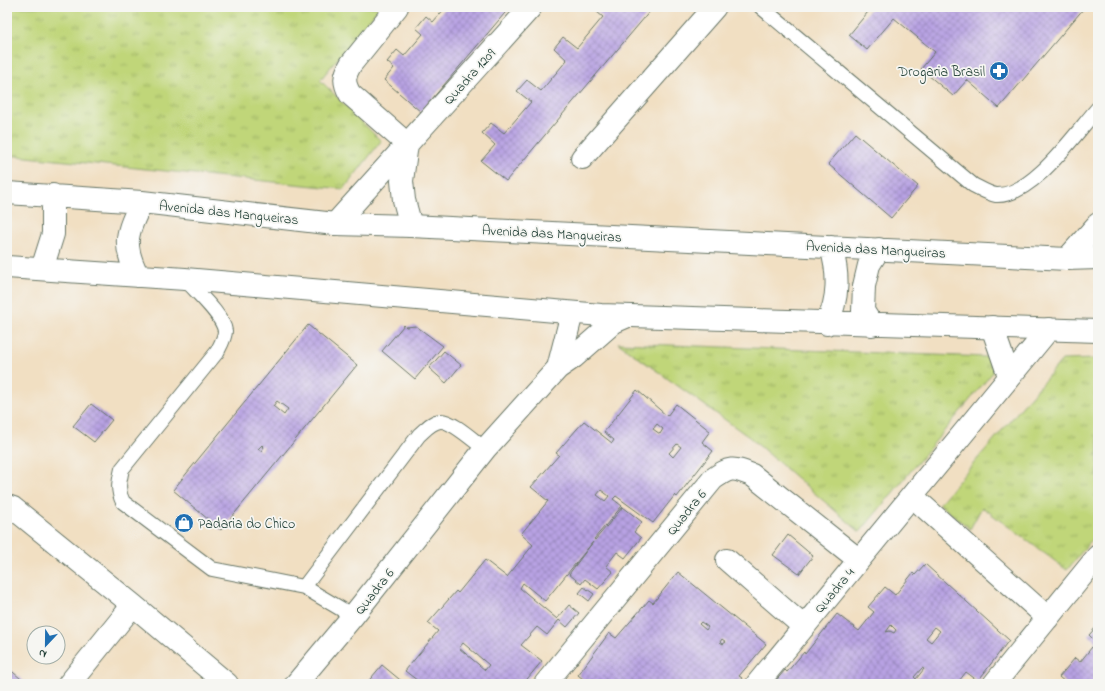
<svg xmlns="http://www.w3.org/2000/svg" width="1105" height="691" font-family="'Indie Flower',sans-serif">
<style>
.grass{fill:url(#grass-tufts);stroke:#708a56}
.building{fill:url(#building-cross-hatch);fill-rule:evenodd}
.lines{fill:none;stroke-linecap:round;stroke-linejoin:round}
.lane-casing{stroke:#687666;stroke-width:16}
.street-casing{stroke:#687666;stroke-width:24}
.secondary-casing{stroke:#687666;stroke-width:24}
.lane{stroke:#fff;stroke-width:14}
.street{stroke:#fff;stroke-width:22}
.secondary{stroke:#fff;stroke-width:22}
.labels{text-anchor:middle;stroke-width:3.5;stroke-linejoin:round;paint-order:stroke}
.poi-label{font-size:14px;fill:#1f3d34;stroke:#f6f6f2;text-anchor:end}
.street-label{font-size:14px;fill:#1f3d34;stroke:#f6f6f2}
</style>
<defs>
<pattern id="grass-tufts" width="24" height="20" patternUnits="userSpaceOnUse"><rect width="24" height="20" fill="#c0d679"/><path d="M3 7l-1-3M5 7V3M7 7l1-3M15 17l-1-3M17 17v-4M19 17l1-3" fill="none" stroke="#9baf64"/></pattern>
<pattern id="building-cross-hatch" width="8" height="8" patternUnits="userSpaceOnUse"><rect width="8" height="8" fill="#b8a2e3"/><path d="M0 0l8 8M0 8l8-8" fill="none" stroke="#9585b9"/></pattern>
</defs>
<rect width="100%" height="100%" fill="#f6f6f2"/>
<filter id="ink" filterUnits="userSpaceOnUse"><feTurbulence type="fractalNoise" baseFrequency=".025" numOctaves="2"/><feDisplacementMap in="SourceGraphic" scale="8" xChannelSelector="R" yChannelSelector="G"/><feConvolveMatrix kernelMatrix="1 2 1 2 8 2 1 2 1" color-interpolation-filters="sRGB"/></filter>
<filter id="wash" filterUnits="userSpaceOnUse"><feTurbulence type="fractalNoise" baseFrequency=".012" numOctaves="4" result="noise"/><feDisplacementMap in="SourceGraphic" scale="16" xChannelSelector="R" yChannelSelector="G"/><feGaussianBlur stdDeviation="0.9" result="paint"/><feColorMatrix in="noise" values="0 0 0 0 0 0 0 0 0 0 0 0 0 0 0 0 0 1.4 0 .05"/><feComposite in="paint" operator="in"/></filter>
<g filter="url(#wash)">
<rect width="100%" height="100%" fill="#f1dfc2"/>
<path class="grass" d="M 7,7 L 380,7 L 320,80 L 381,141 L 344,189 L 7,155 Z
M 618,343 L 987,357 L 994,371 L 860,532 L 749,437 Z
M 1098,359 L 1098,532 L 1067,570 L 982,507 L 970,529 L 939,504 L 1062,360 Z"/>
<g id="blocks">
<path class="building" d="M 446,7 L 510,7 L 421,112 L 384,80 L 394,68 L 387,62 L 397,50 L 404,56 L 423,34 L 416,28 L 426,16 L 433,22 Z
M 591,7 L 646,7 L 651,10 L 506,181 L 481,161 L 495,145 L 482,133 L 491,123 L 504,133 L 531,102 L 517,91 L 527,80 L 541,91 L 567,60 L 554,48 L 563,37 L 577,48 L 603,17 Z
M 872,7 L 1085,7 L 999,108 L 967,80 L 953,96 L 921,69 L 935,52 L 894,18 L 867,50 L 849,35 Z
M 855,133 L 918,186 L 891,218 L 828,164 Z
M 308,325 L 357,365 L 221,530 L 173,490 ZM 277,401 L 288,409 L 284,415 L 273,406 ZM 262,445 L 264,447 L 261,451 L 258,449 Z
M 404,325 L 406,327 L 416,326 L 443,346 L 415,379 L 382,351 Z
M 444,351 L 461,365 L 446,383 L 429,368 Z
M 637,390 L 667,416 L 676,404 L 710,431 L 702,442 L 713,451 L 677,497 L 675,495 L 653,523 L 616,496 L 613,499 L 622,506 L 594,539 L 595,540 L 623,507 L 642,522 L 634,532 L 641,538 L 625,558 L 617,552 L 606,566 L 613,572 L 598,589 L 585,579 L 581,584 L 569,574 L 593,542 L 545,601 L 523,583 L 520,588 L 557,619 L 569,605 L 579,613 L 567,627 L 559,620 L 547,635 L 537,627 L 521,645 L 542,661 L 523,684 L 422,684 L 405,671 L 438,631 L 428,623 L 456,591 L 458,593 L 485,560 L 507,577 L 533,545 L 521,534 L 548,501 L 531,487 L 559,455 L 556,453 L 584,421 L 612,443 L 614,440 L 604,432 ZM 657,424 L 663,429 L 660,434 L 653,429 ZM 677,444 L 681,447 L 673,457 L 669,453 ZM 601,490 L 609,496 L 605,501 L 597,495 ZM 463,643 L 489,665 L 485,670 L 459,648 Z
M 91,404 L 112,420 L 94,442 L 73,426 Z
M 788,535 L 813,556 L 799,574 L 773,555 Z
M 925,564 L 1009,640 L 978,681 L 966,672 L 959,681 L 963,684 L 773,684 L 785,670 L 787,672 L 804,652 L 805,654 L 837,614 L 859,631 L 874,612 L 868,607 L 885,587 L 895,595 L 913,573 L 915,575 ZM 891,625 L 896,630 L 894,633 L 890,631 L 886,632 ZM 935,627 L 940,631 L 931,642 L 926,638 ZM 922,668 L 924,669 L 916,679 L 914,677 Z
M 678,572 L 766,644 L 739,676 L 742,678 L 738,684 L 589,684 L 578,675 L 609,633 L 616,638 L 649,600 L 653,603 ZM 701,622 L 708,627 L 706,630 L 699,624 ZM 722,639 L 726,642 L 723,644 L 720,642 Z
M 584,587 L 594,594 L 589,601 L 579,593 Z
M 1098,625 L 1098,684 L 1065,684 L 1066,683 L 1059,677 L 1075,658 L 1080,662 L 1096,642 L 1089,635 Z
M 382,665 L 405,684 L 366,684 Z
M 7,667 L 27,684 L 7,684 Z"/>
</g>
</g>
<g filter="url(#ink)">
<use href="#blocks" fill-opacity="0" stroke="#687666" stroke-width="1"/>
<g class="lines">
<defs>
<path id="lane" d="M 761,7 L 973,185 C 979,188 989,194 996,195 C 1032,197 1075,134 1098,108
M 185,279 C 195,291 223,315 225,331 C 225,338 220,346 217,352 L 122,469 C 119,482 117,490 123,502 L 212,569 L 304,587
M 353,616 L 304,587 L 419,435 C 425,430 431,422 440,421 C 452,420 475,442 485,449"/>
<path id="street" d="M 397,7 L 351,64 C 344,76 343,82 350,94 L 407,144
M 407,144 L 402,181 L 404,200 L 411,226
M 582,158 L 715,7
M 335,224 L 531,7
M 1067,259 L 1098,224
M 992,327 L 1009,376
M 558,368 L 572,313
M 912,496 L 1048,618
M 7,506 L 13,508 L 133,605 L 227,684
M 727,560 L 804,627
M 69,684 L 133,605
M 296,684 L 353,616 L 485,449 L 558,368 L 574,357 L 614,322 L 628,316
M 545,684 L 713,479 C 730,467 732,467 752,475 L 859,560
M 757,684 L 1049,329
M 994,684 L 1098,556"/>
<path id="secondary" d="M 7,193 L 142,202 L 335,224 L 411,226 L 1067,259 L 1098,258
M 7,267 L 185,279 L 601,315 L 1098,331
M 42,269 L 53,234 L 53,195
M 138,276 C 122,245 126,232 142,202
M 827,324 C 839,298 839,274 831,247
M 872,325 L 863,311 L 864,286 L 869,265 L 879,249"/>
</defs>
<use href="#lane" class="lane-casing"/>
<use href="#street" class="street-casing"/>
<use href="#secondary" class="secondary-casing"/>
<use href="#lane" class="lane"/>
<use href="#street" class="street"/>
<use href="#secondary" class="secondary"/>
</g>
</g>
<defs>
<symbol id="pharmacy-disc" viewBox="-11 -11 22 22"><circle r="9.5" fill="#1f6fb2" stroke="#f6f6f2"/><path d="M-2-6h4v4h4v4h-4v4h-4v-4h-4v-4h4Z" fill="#fff"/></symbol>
<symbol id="shop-disc" viewBox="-11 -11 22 22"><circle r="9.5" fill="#1f6fb2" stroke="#f6f6f2"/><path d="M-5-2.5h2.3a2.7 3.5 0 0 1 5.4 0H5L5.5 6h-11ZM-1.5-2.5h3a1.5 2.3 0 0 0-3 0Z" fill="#fff"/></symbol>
</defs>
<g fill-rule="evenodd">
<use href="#pharmacy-disc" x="988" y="60" width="22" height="22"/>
<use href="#shop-disc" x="173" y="512" width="22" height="22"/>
</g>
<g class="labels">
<g class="poi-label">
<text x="985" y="76">Drogaria Brasil</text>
<text x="198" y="528" text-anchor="start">Padaria do Chico</text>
</g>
<g class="street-label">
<text transform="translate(469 76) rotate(-48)" y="5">Quadra 1209</text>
<text transform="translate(229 212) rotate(6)" y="5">Avenida das Mangueiras</text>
<text transform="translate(552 233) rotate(3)" y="5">Avenida das Mangueiras</text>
<text transform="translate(876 249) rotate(3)" y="5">Avenida das Mangueiras</text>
<text transform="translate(686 512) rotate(-51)" y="5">Quadra 6</text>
<text transform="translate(834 590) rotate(-50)" y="5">Quadra 4</text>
<text transform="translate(374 591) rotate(-52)" y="5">Quadra 6</text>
</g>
</g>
<rect width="1105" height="691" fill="none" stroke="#f6f6f2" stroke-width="24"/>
<g transform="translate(46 645) rotate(202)"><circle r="19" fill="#f6f6f2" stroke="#a0aca6"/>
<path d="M0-3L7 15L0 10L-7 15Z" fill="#1f6fb2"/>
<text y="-6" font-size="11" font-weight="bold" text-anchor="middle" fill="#1f3d34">N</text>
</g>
</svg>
